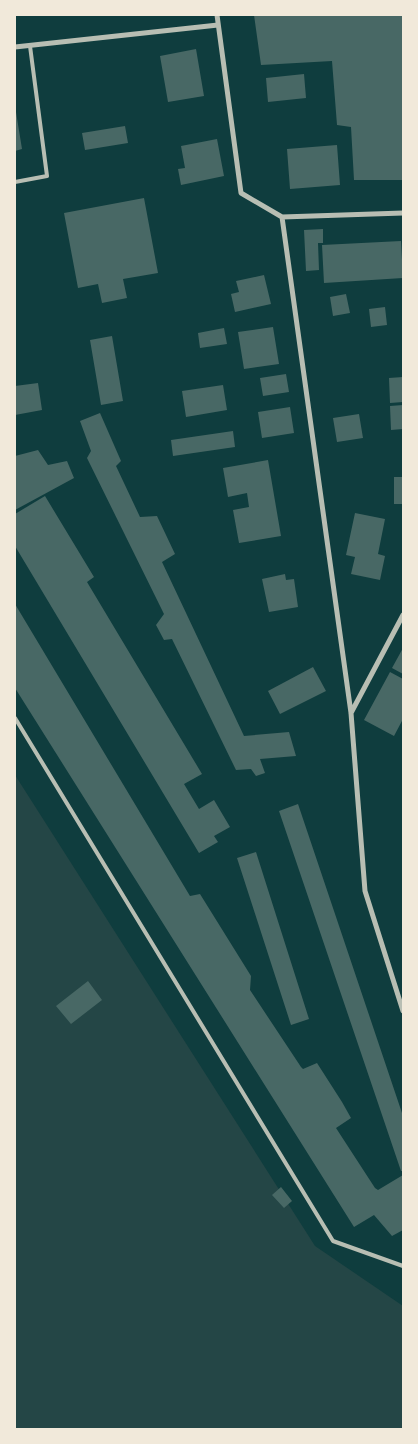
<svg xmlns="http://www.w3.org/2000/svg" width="418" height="1444" font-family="'IBM Plex Sans',sans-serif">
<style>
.green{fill:#244646}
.building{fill:#486865}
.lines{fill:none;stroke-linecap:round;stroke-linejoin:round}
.service{stroke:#b8beb3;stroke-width:4}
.minor{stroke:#b8beb3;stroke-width:5}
</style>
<rect width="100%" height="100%" fill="#0f3d3e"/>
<path class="green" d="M 15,775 L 315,1246 L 403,1306 L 403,1429 L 15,1429 Z"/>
<path class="building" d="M 254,15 L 403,15 L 403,180 L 354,180 L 351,127 L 337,125 L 332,61 L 261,65 Z
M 196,49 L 204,96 L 168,102 L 160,56 Z
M 304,74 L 306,98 L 268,102 L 266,78 Z
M 15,112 L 16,112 L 22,149 L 15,151 Z
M 125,126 L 128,143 L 85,150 L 82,133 Z
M 217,139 L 224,176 L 181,185 L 178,169 L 185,168 L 181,146 Z
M 337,145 L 340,185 L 290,189 L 287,149 Z
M 144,198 L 158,273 L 123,279 L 127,298 L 102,303 L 98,284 L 78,288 L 64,213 Z
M 323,229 L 323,243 L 318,243 L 319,270 L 306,271 L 304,230 Z
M 401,241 L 403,278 L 324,283 L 322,245 Z
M 264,275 L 271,304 L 235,312 L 231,294 L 239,292 L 236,281 Z
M 346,294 L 350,313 L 333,316 L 330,297 Z
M 385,307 L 387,325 L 371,327 L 369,309 Z
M 273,327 L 279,364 L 244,369 L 238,332 Z
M 224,328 L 227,344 L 200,348 L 198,333 Z
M 112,336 L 123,401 L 101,405 L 90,340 Z
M 286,374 L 289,392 L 263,396 L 260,378 Z
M 403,377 L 403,402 L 390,403 L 389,378 Z
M 38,383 L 42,410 L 15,415 L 15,386 Z
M 223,385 L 227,410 L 186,417 L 182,391 Z
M 403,405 L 403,429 L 391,430 L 390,406 Z
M 290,407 L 294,433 L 262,438 L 258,412 Z
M 100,413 L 121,461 L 116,466 L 140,517 L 157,516 L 175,554 L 162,562 L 244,736 L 289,732 L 296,756 L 260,759 L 265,773 L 256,776 L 251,769 L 236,770 L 172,639 L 164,640 L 156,625 L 164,614 L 87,458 L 91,451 L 80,421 Z
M 359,414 L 363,438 L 337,442 L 333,418 Z
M 233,431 L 235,447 L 173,456 L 171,440 Z
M 38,450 L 48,465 L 67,461 L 74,478 L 15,510 L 15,456 Z
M 268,460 L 281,536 L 239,543 L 233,510 L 249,507 L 247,493 L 228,497 L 223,468 Z
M 394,477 L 403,477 L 403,504 L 394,504 Z
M 45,496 L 94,577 L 87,582 L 202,774 L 184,784 L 199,809 L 214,800 L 230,827 L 214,836 L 218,842 L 199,853 L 15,546 L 15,514 Z
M 355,513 L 385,519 L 378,554 L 385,556 L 380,580 L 351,574 L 355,557 L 346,555 Z
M 285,574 L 286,580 L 294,579 L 298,607 L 269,612 L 262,579 Z
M 15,604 L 190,896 L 200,894 L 251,976 L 250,990 L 301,1067 L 303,1069 L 317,1063 L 342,1102 L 351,1118 L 336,1128 L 375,1188 L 378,1190 L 403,1175 L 403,1230 L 392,1236 L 374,1215 L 354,1227 L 15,688 Z
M 403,648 L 403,674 L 392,668 Z
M 313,667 L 326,691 L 280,714 L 268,691 Z
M 390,672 L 403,679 L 403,719 L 394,736 L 364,720 Z
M 298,804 L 403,1116 L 403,1171 L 401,1171 L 279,811 Z
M 256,852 L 309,1019 L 291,1025 L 237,858 Z
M 88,981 L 102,1000 L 71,1024 L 56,1006 Z
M 281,1187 L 292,1201 L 284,1208 L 272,1195 Z"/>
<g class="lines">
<path class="service" d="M 15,182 L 47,176 L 30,46
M 15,718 L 333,1241 L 403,1266"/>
<path class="minor" d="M 217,15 L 241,193 L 282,217 L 403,213
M 15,47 L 218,25
M 282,217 L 351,713 L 365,891 L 403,1011
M 351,713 L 403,615"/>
</g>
<rect width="418" height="1444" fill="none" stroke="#f1e9da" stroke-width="32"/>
</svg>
